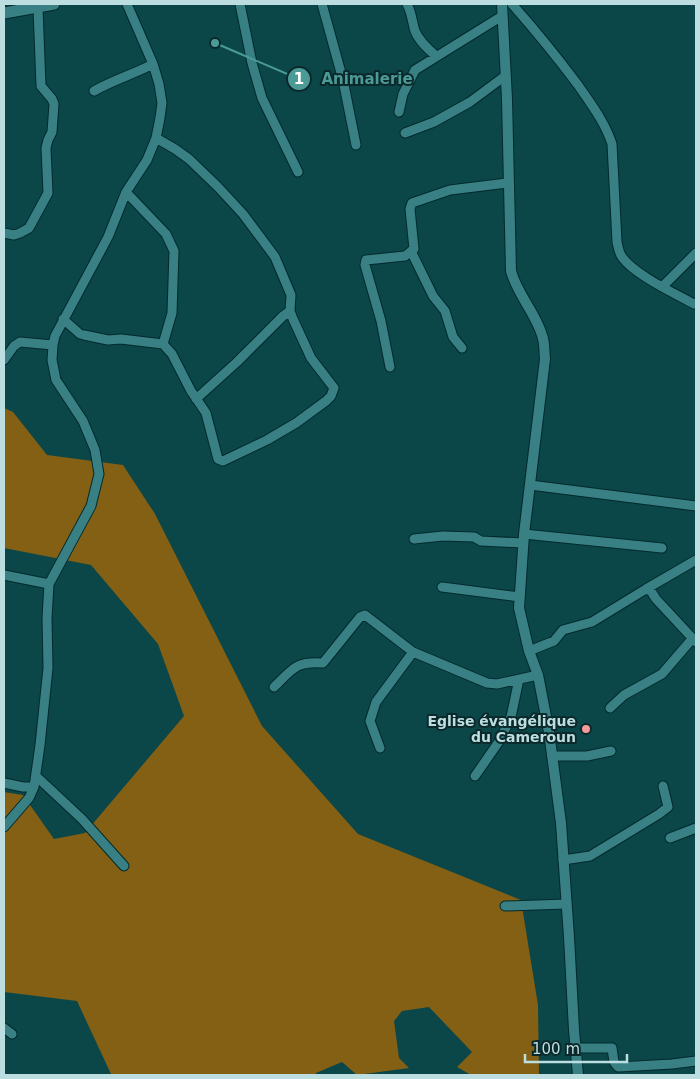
<svg xmlns="http://www.w3.org/2000/svg" width="700" height="1079" font-family="'DejaVu Sans',sans-serif">
<style>
.forest{fill:#836013}
.lines{fill:none;stroke-linecap:round;stroke-linejoin:round}
.minor-casing{stroke:#022a2d;stroke-width:11}
.tertiary-casing{stroke:#022a2d;stroke-width:12}
.secondary-casing{stroke:#022a2d;stroke-width:13}
.minor{stroke:#398084;stroke-width:9}
.tertiary{stroke:#398084;stroke-width:10}
.secondary{stroke:#398084;stroke-width:11}
.poi-dot{fill:#f59b99;stroke:#0b292b;stroke-width:2}
.labels{text-anchor:middle;stroke-width:4;stroke-linejoin:round;paint-order:stroke}
.poi-label{font-size:14px;font-weight:bold;fill:#bcdee0;stroke:#0b292b;text-anchor:end}
.leader{fill:none;stroke:#4c9a96;stroke-width:2}
.callout-dot{fill:#4c9a96;stroke:#0b292b;stroke-width:2}
.mark-label{font-size:15px;text-anchor:middle;font-weight:bold;fill:#fff}
.callout-label{font-size:15px;text-anchor:middle;font-weight:bold;fill:#4c9a96;stroke:#0b292b;stroke-width:4;stroke-linejoin:round;paint-order:stroke}
</style>
<rect width="100%" height="100%" fill="#0b4649"/>
<path class="forest" d="M 4,408 L 13,412 L 47,455 L 123,465 L 155,514 L 262,726 L 358,834 L 521,900 L 538,1005 L 539,1075 L 471,1075 L 457,1067 L 472,1052 L 429,1007 L 402,1011 L 394,1021 L 399,1058 L 409,1068 L 357,1075 L 342,1062 L 316,1073 L 316,1075 L 111,1074 L 77,1001 L 4,992 L 4,792 L 23,795 L 54,839 L 85,833 L 184,716 L 158,644 L 91,565 L 4,548 Z"/>
<g class="lines">
<defs>
<path id="minor" d="M 240,4 L 252,63 L 262,98 L 298,172
M 322,4 L 343,80 L 356,145
M 407,4 C 412,13 412,22 415,31 C 419,41 428,49 436,56
M 512,4 C 535,30 557,57 578,85 C 591,104 605,122 612,144 L 617,242 C 618,247 619,253 622,257 C 635,275 674,293 694,304 L 696,303
M 94,91 C 113,80 134,74 153,64
M 399,112 L 403,94 L 415,70 L 502,16
M 405,133 L 434,122 L 470,102 L 505,76
M 126,192 L 166,234 L 174,251 L 172,313 L 163,344 L 172,354 L 191,391 L 206,413 L 218,459 L 223,461 L 267,440 L 296,423 L 326,401 L 331,396 L 334,388 L 311,358 L 293,319 L 290,311 L 291,295 L 275,257 L 243,214 L 218,187 L 189,159 L 175,149 L 156,138
M 4,233 L 14,235 L 20,233 L 29,228 L 48,193 L 46,148 L 48,140 L 52,132 L 54,104 L 52,99 L 41,86 L 38,8
M 411,251 L 433,296 L 445,311 L 453,337 L 462,348
M 662,287 L 696,253
M 63,319 L 80,334 L 84,335 L 108,340 L 121,339 L 163,344
M 4,360 L 14,346 L 20,342 L 53,345
M 390,367 L 381,321 L 365,265 L 366,260 L 405,256 L 414,249 L 410,209 L 412,203 L 450,190 L 507,183
M 196,399 L 237,362 L 283,316 L 290,311
M 530,485 L 696,506
M 524,534 L 662,548
M 414,539 L 443,536 L 474,537 L 481,541 L 523,543
M 4,575 L 49,584
M 442,587 L 520,597
M 646,589 L 696,560
M 529,651 L 554,641 L 563,630 L 592,622 L 646,589 L 651,591 L 656,599 L 696,642
M 274,687 C 293,669 295,661 323,663 L 360,617 L 365,615 L 413,652 L 487,683 L 497,684 L 538,675
M 610,708 L 624,695 L 662,674 L 692,639
M 380,748 L 370,721 L 376,702 L 413,652
M 552,756 L 587,756 L 611,751
M 36,776 L 82,819 L 124,866
M 475,776 L 500,740 L 511,717 L 519,679
M 4,783 L 23,787 L 34,787
M 4,827 L 29,798 L 34,787 L 40,745 L 48,668 L 47,618 L 49,584 L 91,506 L 99,474 L 95,450 L 83,421 L 56,380 L 52,360 L 53,345 L 55,336 L 108,237 L 126,192 L 147,160 L 156,138 L 160,118 L 162,103 L 159,84 L 153,64 L 127,4
M 670,838 L 696,828
M 563,860 L 590,856 L 659,814 L 668,807 L 663,786
M 505,906 L 566,904
M 4,1028 L 12,1034
M 575,1048 L 612,1048 L 614,1062 L 618,1067 L 672,1064 L 696,1061"/>
<path id="tertiary" d="M 502,4 L 507,99 L 511,271 C 517,294 535,312 542,335 C 545,343 544,351 545,359 L 524,534 L 519,608 L 529,651 L 538,675 L 549,732 L 561,823 L 569,937 L 574,1030 L 578,1075"/>
<path id="secondary" d="M 4,13 L 54,4"/>
</defs>
<use href="#minor" class="minor-casing"/>
<use href="#tertiary" class="tertiary-casing"/>
<use href="#secondary" class="secondary-casing"/>
<use href="#minor" class="minor"/>
<use href="#tertiary" class="tertiary"/>
<use href="#secondary" class="secondary"/>
</g>
<circle class="poi-dot" cx="586" cy="729" r="5"/>
<g class="labels">
<g class="poi-label">
<text x="576" y="726">Eglise évangélique<tspan x="576" dy="16">du Cameroun</tspan></text>
</g>
</g>
<path class="leader" d="M215 43L299 79"/>
<g class="callout-dot">
<circle cx="215" cy="43" r="5"/>
<circle cx="299" cy="79" r="12"/>
</g>
<g class="mark-label">
<text x="299" y="84">1</text>
</g>
<g class="callout-label">
<text x="367" y="84">Animalerie</text>
</g>
<rect width="700" height="1079" fill="none" stroke="#bcdee0" stroke-width="10"/>
<path d="M525 1054v8h102v-8" fill="none" stroke="#bcdee0" stroke-width="2.5"/>
<text x="532" y="1054" font-size="15" fill="#bcdee0" stroke="#0b292b" stroke-width="4" paint-order="stroke">100 m</text>
</svg>
